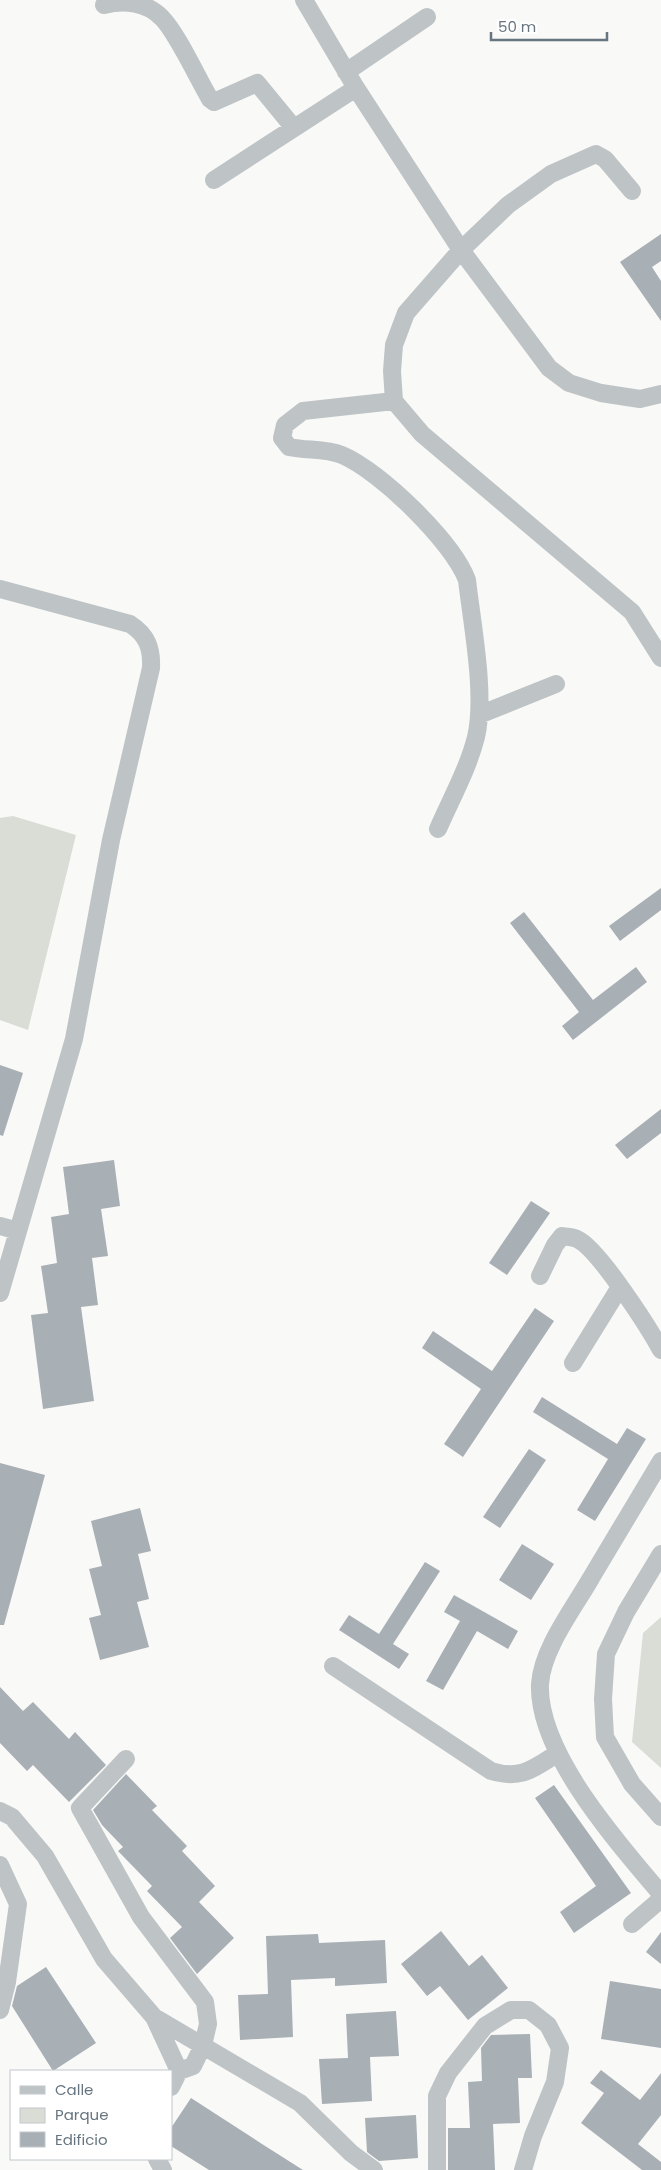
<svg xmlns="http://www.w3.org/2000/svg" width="661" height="2170" font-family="Poppins,sans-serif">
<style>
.green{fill:#d9ddd6}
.building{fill:#a8afb5}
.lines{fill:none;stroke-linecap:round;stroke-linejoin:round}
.minor{stroke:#bec3c6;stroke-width:18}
</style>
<rect width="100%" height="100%" fill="#f9f9f7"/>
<path class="green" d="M 13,816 L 76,835 L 28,1030 L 0,1020 L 0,818 Z
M 661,1617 L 661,1768 L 632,1742 L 643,1633 Z"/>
<path class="building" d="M 661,234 L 661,261 L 652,267 L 661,281 L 661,321 L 620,262 Z
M 661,888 L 661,910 L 620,941 L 609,926 Z
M 524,912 L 593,1000 L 636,967 L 647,982 L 573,1040 L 562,1026 L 579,1012 L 510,923 Z
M 0,1065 L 23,1073 L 3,1136 L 0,1135 Z
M 661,1109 L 661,1133 L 627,1159 L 615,1145 Z
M 114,1160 L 120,1206 L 101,1209 L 108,1256 L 92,1258 L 98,1305 L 81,1307 L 94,1401 L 43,1409 L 31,1315 L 48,1313 L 41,1266 L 57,1263 L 51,1217 L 69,1214 L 63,1167 Z
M 531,1201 L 550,1213 L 507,1275 L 489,1263 Z
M 535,1308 L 554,1321 L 463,1457 L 444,1444 L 481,1389 L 422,1348 L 433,1331 L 492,1371 Z
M 542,1397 L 617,1444 L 627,1428 L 646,1439 L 595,1521 L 577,1510 L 608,1459 L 533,1412 Z
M 529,1449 L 546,1460 L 500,1528 L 483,1517 Z
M 0,1463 L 45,1475 L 4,1625 L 0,1625 Z
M 140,1508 L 151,1551 L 138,1554 L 149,1599 L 137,1602 L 149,1647 L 100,1660 L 89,1618 L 101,1615 L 89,1569 L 102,1566 L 91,1521 Z
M 522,1544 L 554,1564 L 531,1600 L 499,1580 Z
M 425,1562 L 440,1571 L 393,1644 L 409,1654 L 399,1669 L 339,1630 L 349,1615 L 379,1634 Z
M 454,1595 L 518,1631 L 508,1649 L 477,1631 L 443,1690 L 426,1681 L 460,1621 L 444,1612 Z
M 0,1687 L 23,1711 L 33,1702 L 69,1739 L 75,1732 L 106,1765 L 69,1802 L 33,1765 L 27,1771 L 0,1743 Z
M 126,1774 L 157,1806 L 152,1810 L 187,1846 L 182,1851 L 215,1886 L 199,1902 L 234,1938 L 197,1974 L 170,1938 L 182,1927 L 147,1891 L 152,1886 L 118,1851 L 123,1847 L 102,1825 L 93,1810 Z
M 554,1785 L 631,1893 L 574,1933 L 560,1912 L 596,1886 L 535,1798 Z
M 441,1931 L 469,1966 L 482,1955 L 508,1988 L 468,2020 L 440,1986 L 427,1996 L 401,1964 Z
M 661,1932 L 661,1964 L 646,1952 Z
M 318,1934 L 319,1943 L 385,1940 L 387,1983 L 335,1986 L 335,1978 L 291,1980 L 293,2037 L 240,2040 L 238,1995 L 268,1994 L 266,1936 Z
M 46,1967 L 96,2043 L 53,2071 L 12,2006 L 17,1986 Z
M 610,1981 L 661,1989 L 661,2048 L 601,2039 Z
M 396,2011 L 399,2056 L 370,2057 L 372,2101 L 322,2104 L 319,2059 L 348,2058 L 346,2014 Z
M 530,2034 L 532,2078 L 518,2078 L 520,2123 L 493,2124 L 495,2170 L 448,2170 L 448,2128 L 470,2128 L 468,2082 L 482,2081 L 481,2048 L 491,2035 Z
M 601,2070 L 640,2100 L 661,2073 L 661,2115 L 638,2144 L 661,2162 L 661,2170 L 642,2170 L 581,2123 L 604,2093 L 590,2083 Z
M 191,2098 L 262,2144 L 303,2170 L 209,2170 L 171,2146 L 171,2128 Z
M 416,2115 L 418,2158 L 379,2161 L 367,2152 L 365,2118 Z"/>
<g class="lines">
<path class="minor" d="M 304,0 L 356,88 L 461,250 L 549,368 L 569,383 L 601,393 L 640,399 L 661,394
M 104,5 C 124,0 147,2 162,18 C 177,33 198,79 210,99 L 214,102 L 257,83 L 294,128
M 346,72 L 427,17
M 214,180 L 356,88
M 632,191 L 605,159 L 596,154 L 551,174 L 508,205 L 461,250 L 406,313 L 394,345 L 392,371 L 394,401 L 422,434 L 632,612 L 661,658
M 394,401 L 303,411 L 285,425 L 282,438 L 289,447 C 307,451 325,448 342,455 C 380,471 453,542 467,580 C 472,624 486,695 476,737 C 468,769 451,799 438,829
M 0,589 L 130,624 C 147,635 152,648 151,668 L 111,840 L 74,1039 L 0,1293
M 479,715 L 556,684
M 0,1226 L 18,1231
M 540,1276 L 555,1245 L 562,1236 C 567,1237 573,1237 577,1239 C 598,1248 649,1328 661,1350
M 573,1363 L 620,1287
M 661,1461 C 638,1500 614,1539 591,1578 C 574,1608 542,1649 540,1684 C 537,1753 619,1844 661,1894
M 661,1554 L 626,1612 L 606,1654 L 603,1699 L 605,1737 L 632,1784 L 661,1817
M 333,1666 L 491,1771 C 521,1780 533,1769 558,1753
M 0,1811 L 12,1817 L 45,1856 L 104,1959 L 154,2017 L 179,2071 L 193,2066 L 203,2045 L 208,2024 L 205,2002 L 141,1917 L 80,1808 L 126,1759
M 0,1865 L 18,1904 L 7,1982 L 0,2010
M 632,1924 L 661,1899
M 154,2017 L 300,2103 L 351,2153 L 374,2170
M 171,2087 L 179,2071
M 157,2159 L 163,2170
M 437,2170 L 437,2096 L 448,2073 L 485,2026 L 511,2010 L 529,2010 L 548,2025 L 560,2048 L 555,2082 L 533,2136 L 523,2170"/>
</g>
<rect x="10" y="2070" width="162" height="90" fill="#ffffff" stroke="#c2c8cc"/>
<rect x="20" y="2086" width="25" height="8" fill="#bec3c6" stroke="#c2c8cc"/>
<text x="55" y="2095" font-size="15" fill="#66757f">Calle</text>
<rect x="20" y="2108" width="25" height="15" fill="#d9ddd6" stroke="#c2c8cc"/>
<text x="55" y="2120" font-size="15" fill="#66757f">Parque</text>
<rect x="20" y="2132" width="25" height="15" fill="#a8afb5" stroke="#c2c8cc"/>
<text x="55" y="2145" font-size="15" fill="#66757f">Edificio</text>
<path d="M491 32v8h116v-8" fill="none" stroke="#66757f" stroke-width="2.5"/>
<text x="498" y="32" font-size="15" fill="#66757f" stroke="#ffffff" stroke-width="4" paint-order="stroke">50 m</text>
</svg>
